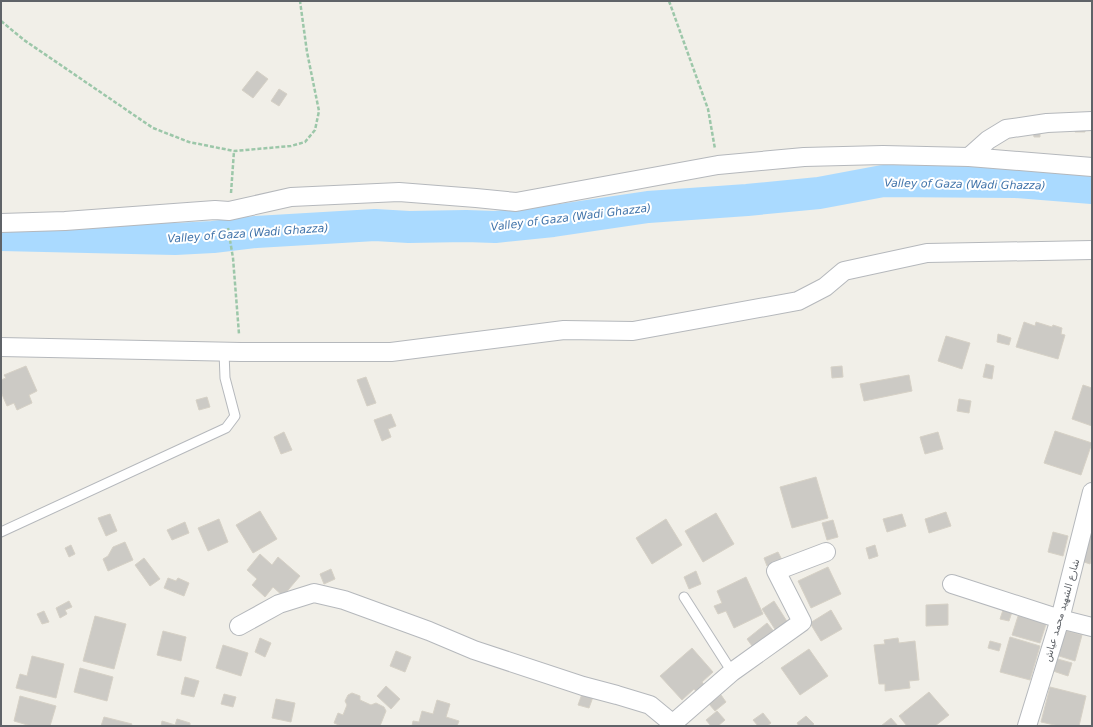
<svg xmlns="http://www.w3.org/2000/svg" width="1093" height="727" font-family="'DejaVu Sans','Noto Sans Arabic',sans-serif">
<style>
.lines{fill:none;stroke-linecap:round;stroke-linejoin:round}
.river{stroke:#aadaff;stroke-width:32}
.building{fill:#cccac5;stroke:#d6d1c6}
.lane-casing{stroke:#b5b8bc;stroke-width:11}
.street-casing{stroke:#b5b8bc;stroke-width:20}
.path{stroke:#9cc7a9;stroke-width:2.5;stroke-dasharray:4 2;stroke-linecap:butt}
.lane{stroke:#fff;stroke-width:9}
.street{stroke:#fff;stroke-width:18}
.labels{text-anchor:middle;stroke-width:4;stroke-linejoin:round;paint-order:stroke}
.street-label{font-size:10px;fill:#5f6368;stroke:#fff}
.water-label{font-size:11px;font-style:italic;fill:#4174aa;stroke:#fff}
</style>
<rect width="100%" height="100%" fill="#f1efe8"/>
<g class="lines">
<path class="river" d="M 1,235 L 175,239 L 213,237 L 256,232 L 375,225 L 409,227 L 466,226 L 495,227 L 553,221 L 648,207 L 747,200 L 819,193 L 883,181 L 1016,182 L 1092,188"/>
</g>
<path class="building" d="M 257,71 L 268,79 L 253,98 L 242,90 Z
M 279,89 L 287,94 L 279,106 L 271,101 Z
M 1075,128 L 1085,128 L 1085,132 L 1075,132 Z
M 1040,131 L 1040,137 L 1034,137 L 1033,132 Z
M 1024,322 L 1035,326 L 1036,322 L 1052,327 L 1053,325 L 1062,328 L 1061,334 L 1065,335 L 1058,359 L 1016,347 Z
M 998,334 L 1011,338 L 1009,345 L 997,342 Z
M 946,336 L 970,343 L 962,369 L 938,361 Z
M 986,364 L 994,366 L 992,379 L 983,377 Z
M 26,366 L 37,391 L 29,395 L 32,403 L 17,410 L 14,403 L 7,406 L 1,392 L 1,380 L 6,378 L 4,375 Z
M 842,366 L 843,377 L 832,378 L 831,367 Z
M 909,375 L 912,391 L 864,401 L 860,384 Z
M 366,377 L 376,403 L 367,406 L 357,380 Z
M 1083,385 L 1092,388 L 1092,426 L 1072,419 Z
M 207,397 L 210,407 L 199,410 L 196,400 Z
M 959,399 L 971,401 L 969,413 L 957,411 Z
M 391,414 L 396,426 L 388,429 L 391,437 L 382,441 L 374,420 Z
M 1055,431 L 1092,443 L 1081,475 L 1044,463 Z
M 284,432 L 292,450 L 281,454 L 274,437 Z
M 938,432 L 943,449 L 925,454 L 920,437 Z
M 816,477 L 828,518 L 792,528 L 780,487 Z
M 260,511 L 277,539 L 253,553 L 236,525 Z
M 946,512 L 951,526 L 929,533 L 925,519 Z
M 716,513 L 734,544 L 703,562 L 685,531 Z
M 110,514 L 117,531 L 106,536 L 98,518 Z
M 902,514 L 906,526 L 887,532 L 883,519 Z
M 219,519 L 228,542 L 208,551 L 198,528 Z
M 666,519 L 682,545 L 652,564 L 636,538 Z
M 833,520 L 838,537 L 827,540 L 822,523 Z
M 1092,521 L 1092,555 L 1090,564 L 1081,561 Z
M 185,522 L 189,533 L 172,540 L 167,530 Z
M 1053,532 L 1068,536 L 1063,556 L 1048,552 Z
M 125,542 L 133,560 L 108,571 L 103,559 L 108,556 L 113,547 Z
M 71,545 L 75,554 L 69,557 L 65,548 Z
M 875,545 L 878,556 L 869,559 L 866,548 Z
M 778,552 L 782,560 L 767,566 L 764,558 Z
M 260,554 L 272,565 L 278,557 L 300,576 L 283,596 L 273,587 L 265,597 L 252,585 L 257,579 L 247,570 Z
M 144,558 L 160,579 L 150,586 L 135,565 Z
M 828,567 L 841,594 L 811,608 L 798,581 Z
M 331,569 L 335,579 L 324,584 L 320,574 Z
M 696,571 L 701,584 L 689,589 L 684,577 Z
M 746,577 L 763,614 L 734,628 L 726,611 L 718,614 L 714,606 L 722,603 L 717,591 Z
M 168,578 L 176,581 L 178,578 L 189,583 L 184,596 L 164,588 Z
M 69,601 L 72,607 L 65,610 L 67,614 L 60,618 L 56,608 Z
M 774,601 L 788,623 L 776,631 L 762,609 Z
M 948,604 L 948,625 L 926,626 L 926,605 Z
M 831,610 L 842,629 L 821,641 L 810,623 Z
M 1003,610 L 1012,612 L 1009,621 L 1000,619 Z
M 44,611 L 49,622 L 42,624 L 37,614 Z
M 1019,613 L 1047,621 L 1040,643 L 1012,635 Z
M 95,616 L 126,624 L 114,669 L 83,661 Z
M 767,623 L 776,634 L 755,650 L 747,639 Z
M 1063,630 L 1082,635 L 1075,661 L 1056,655 Z
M 163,631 L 186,637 L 181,661 L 157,655 Z
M 1010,637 L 1040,646 L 1030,680 L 1000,672 Z
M 260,638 L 271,643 L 265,657 L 255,652 Z
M 898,638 L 899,643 L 915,641 L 919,680 L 909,681 L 910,688 L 885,691 L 885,684 L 879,684 L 874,645 L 885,644 L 884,640 Z
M 990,641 L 1001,644 L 999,651 L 988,648 Z
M 223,645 L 248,653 L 241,676 L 216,668 Z
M 692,648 L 713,672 L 702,682 L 707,688 L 699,695 L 694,689 L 682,700 L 660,676 Z
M 809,649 L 828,676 L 800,695 L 781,668 Z
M 396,651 L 411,657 L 405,672 L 390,666 Z
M 32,656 L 64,664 L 56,698 L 16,688 L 20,674 L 27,676 Z
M 1054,658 L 1072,663 L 1068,676 L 1050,670 Z
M 80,668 L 113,677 L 107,701 L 74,692 Z
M 185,677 L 199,681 L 194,697 L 181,694 Z
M 386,686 L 400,699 L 391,709 L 377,696 Z
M 1050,687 L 1086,696 L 1079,726 L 1059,726 L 1041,722 Z
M 929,692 L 949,715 L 935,726 L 907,726 L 899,716 Z
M 352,693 L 360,696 L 360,700 L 371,705 L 376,703 L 384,707 L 386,711 L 380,726 L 341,726 L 334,723 L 338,713 L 343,715 L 347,705 L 345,701 L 348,695 Z
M 224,694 L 236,697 L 233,707 L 221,704 Z
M 582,694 L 593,697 L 589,708 L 578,705 Z
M 721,695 L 726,702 L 715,711 L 709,704 Z
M 20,696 L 56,706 L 50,726 L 31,726 L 14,721 Z
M 276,699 L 295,703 L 291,722 L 272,718 Z
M 437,700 L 450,704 L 446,717 L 459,721 L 457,726 L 412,726 L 413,721 L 419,722 L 422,711 L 433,714 Z
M 717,711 L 725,720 L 718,726 L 711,726 L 706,720 Z
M 763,713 L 771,723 L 767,726 L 758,726 L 753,720 Z
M 806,716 L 814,724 L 812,726 L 799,726 L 797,723 Z
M 104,717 L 132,724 L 131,726 L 101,726 Z
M 891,718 L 898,726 L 881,726 Z
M 177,719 L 190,723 L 190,726 L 161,726 L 162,721 L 175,725 Z"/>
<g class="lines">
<defs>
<path id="lane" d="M 1,532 L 226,428 L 235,416 L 225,378 L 224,352
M 684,597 L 732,672"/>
<path id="street" d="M 969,157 L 988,140 L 1006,129 L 1047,123 L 1092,121
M 1,223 L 65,221 L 215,210 L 229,211 L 291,197 L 399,192 L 476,198 L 516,202 L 718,165 L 804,157 L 883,155 L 969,157 L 1092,167
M 1,347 L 241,352 L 391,352 L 564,330 L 633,331 L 798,301 L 825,287 L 844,271 L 927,253 L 1092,250
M 952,584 L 1060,619 L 1092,627
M 239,626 L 279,604 L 314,593 L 344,600 L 429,631 L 474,650 L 583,686 L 617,695 L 650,705 L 673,724
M 670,726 L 732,672 L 802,622 L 776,571 L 826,552
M 1027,726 L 1060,619 L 1092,492"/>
</defs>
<use href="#lane" class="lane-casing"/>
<use href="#street" class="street-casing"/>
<path class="path" d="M 669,1 L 708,109 L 715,149
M 1,21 L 24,40 L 153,128 L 189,142 L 234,151 L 291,146 L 305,142 L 315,130 L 319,111 L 307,52 L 300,1
M 231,193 L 234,151
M 228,228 L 233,258 L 239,334"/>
<use href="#lane" class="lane"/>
<use href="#street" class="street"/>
</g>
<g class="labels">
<g class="street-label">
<text transform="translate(1061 610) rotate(-74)" y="4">شارع الشهيد محمد عياش</text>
</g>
<g class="water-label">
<text transform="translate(965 184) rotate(1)" y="4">Valley of Gaza (Wadi Ghazza)</text>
<text transform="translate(571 217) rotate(-7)" y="4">Valley of Gaza (Wadi Ghazza)</text>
<text transform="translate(248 233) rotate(-4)" y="4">Valley of Gaza (Wadi Ghazza)</text>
</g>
</g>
<rect width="1093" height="727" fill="none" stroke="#5f6368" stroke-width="4"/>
</svg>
